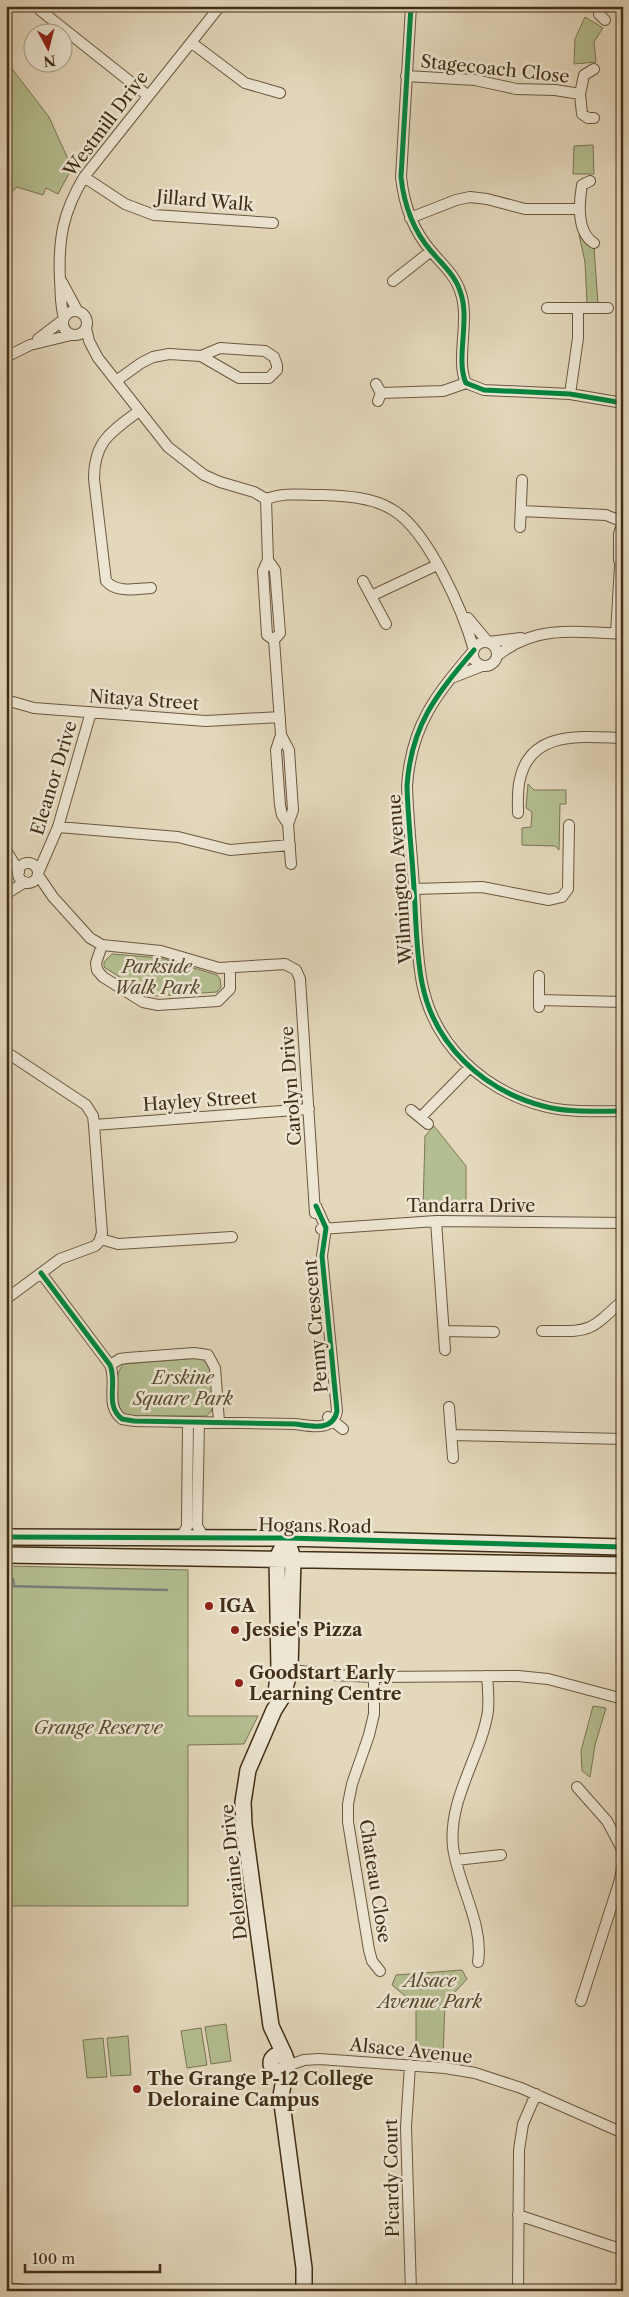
<svg xmlns="http://www.w3.org/2000/svg" width="629" height="2297" font-family="'Libre Caslon Text',serif">
<style>
.green{fill:#b4bf91;stroke:#7a7654}
.lines{fill:none;stroke-linecap:round;stroke-linejoin:round}
.stream{stroke:#78807a;stroke-width:2.5}
.street-casing{stroke:#6a5840;stroke-width:12}
.secondary-casing{stroke:#412e16;stroke-width:18}
.street{stroke:#ede6d3;stroke-width:10}
.secondary{stroke:#ede6d3;stroke-width:15}
.cycleway-casing{stroke:#ede6d3;stroke-width:8}
.cycleway{stroke:#00873e;stroke-width:5}
.poi-dot{fill:#8f2418;stroke:#ede6d3;stroke-width:2}
.labels{text-anchor:middle;stroke-width:5;stroke-linejoin:round;paint-order:stroke}
.street-label{font-size:18px;fill:#412e16;stroke:#ede6d3}
.park-label{font-size:18px;font-style:italic;fill:#584b2f;stroke:#ede6d3}
.poi-label{font-size:18px;font-weight:bold;fill:#412e16;stroke:#ede6d3;text-anchor:start}
</style>
<rect width="100%" height="100%" fill="#e4d8bc"/>
<filter id="stains"><feTurbulence type="fractalNoise" baseFrequency=".004" numOctaves="4"/><feColorMatrix values="0 0 0 0 .2 0 0 0 0 .09 0 0 0 0 .02 0 0 0 .5 -.17"/></filter>
<radialGradient id="worn" r=".72"><stop offset=".6" stop-color="#630" stop-opacity="0"/><stop offset="1" stop-color="#630" stop-opacity=".3"/></radialGradient>
<path class="green" d="M 585,17 L 603,28 L 594,42 L 596,62 L 574,64 L 575,39 Z
M 6,61 L 49,117 L 72,168 L 58,194 L 46,188 L 43,195 L 17,187 L 6,198 Z
M 593,145 L 594,174 L 573,174 L 574,146 Z
M 579,235 L 582,235 L 586,244 L 594,247 L 598,304 L 587,303 L 585,262 Z
M 528,784 L 534,790 L 566,790 L 566,804 L 560,804 L 559,850 L 555,846 L 522,845 L 522,828 L 531,827 L 532,812 L 526,808 Z
M 112,954 L 161,958 L 217,975 L 220,979 L 221,987 L 217,992 L 156,996 L 146,994 L 104,967 L 104,962 Z
M 434,1126 L 466,1166 L 466,1209 L 423,1208 L 425,1136 Z
M 199,1358 C 216,1363 212,1391 213,1406 L 211,1412 L 206,1416 L 129,1416 L 123,1415 C 116,1405 113,1372 124,1364 Z
M 6,1566 L 188,1570 L 188,1716 L 258,1716 L 244,1744 L 188,1745 L 188,1906 L 6,1906 Z
M 593,1706 L 606,1708 L 595,1745 L 590,1777 L 582,1771 L 581,1751 Z
M 462,1970 L 467,1979 L 445,2003 L 443,2058 L 416,2056 L 416,2005 L 392,1985 L 396,1975 Z
M 226,2024 L 231,2061 L 211,2064 L 205,2027 Z
M 201,2028 L 207,2065 L 187,2068 L 181,2031 Z
M 128,2036 L 131,2075 L 111,2076 L 107,2038 Z
M 103,2038 L 107,2077 L 87,2078 L 83,2040 Z"/>
<g class="lines">
<path class="stream" d="M 13,1579 L 14,1586
M 6,1586 L 167,1590"/>
<defs>
<path id="street" d="M 411,6 L 401,177 C 404,205 412,229 431,251 C 441,263 455,275 460,291 C 471,319 455,359 466,383 L 484,390 L 570,394 L 623,403
M 600,6 L 599,14 L 605,20
M 40,10 L 147,95
M 192,43 L 245,83 L 280,93
M 594,69 L 584,75 L 580,94 L 582,114 L 588,118 L 594,118
M 406,76 L 475,80 L 516,89 L 555,90 L 580,94
M 84,177 L 125,204 L 154,215 L 273,223
M 590,181 L 582,185 C 579,203 576,232 594,243
M 410,218 L 456,200 L 470,197 L 487,199 L 525,209 L 578,209
M 393,281 L 431,251
M 62,282 L 77,310
M 547,308 L 608,308
M63 323a12 12 0 1 1 24 0a12 12 0 1 1-24 0Z
M 64,318 C 60,305 61,293 60,280 C 58,239 63,212 84,177 L 220,6
M 86,328 L 89,341 L 98,358 L 168,447 L 204,475 L 220,482 L 254,492 L 266,499 C 285,492 302,495 322,495 C 346,496 372,497 393,510 C 428,531 463,611 474,650
M 38,339 L 63,320
M 6,357 L 30,345 L 71,335
M 116,381 L 141,363 L 153,357 L 169,354 L 201,356 L 220,348 L 265,351 L 274,357 L 277,365 L 277,370 L 269,378 L 239,378 L 201,356
M 376,384 L 381,393 L 378,401
M 381,393 L 443,391 L 466,383
M 570,394 L 578,338 L 578,308
M 139,411 C 111,432 94,441 94,479 L 106,581 C 116,593 136,589 151,588
M 266,499 L 268,560 L 263,571 L 267,635 L 274,640
M 521,511 L 606,515 L 623,522
M 520,527 L 522,480
M 268,560 L 275,570 L 280,633 L 274,640 L 281,735 L 276,750 L 280,805 L 282,815 L 288,824
M 619,560 L 619,534 L 623,522
M 363,581 L 386,624
M 371,596 L 437,565
M 468,618 L 488,642
M 616,633 L 620,566 L 623,552
M 489,642 L 521,638
M473 654a12 12 0 1 1 24 0a12 12 0 1 1-24 0Z
M 474,650 C 436,695 411,725 407,786 C 408,820 412,854 414,888 C 416,920 416,952 422,983 C 434,1045 483,1090 543,1106 C 568,1113 597,1111 623,1111
M 497,656 C 534,625 577,631 623,634
M 454,677 L 482,666
M 6,700 L 34,708 L 206,721 L 280,717
M 281,735 L 289,750 L 293,810 L 288,824 L 291,864
M 518,813 C 518,802 517,790 520,779 C 531,729 584,737 623,738
M 58,827 L 178,837 L 230,850 L 290,845
M 6,850 L 19,872
M18 873a10 10 0 1 1 20 0a10 10 0 1 1-20 0Z
M 38,873 L 58,827 L 91,712
M 38,875 L 53,897 L 90,938 L 102,945 L 161,951 L 219,968 L 285,964 L 296,970 L 300,979 L 315,1213
M 414,889 L 482,887 L 549,900 L 562,897 L 568,889 L 569,825
M 6,894 L 25,882
M 102,945 L 96,963 L 97,970 L 103,977 L 143,1002 L 158,1005 L 218,1001 L 230,989 L 230,967
M 539,976 L 539,1007
M 539,1000 L 623,1002
M 6,1052 L 86,1105 L 93,1116 L 94,1125 L 102,1233 L 99,1242 L 95,1246 L 60,1259 L 6,1299
M 411,1110 L 428,1124
M 421,1117 L 469,1068
M 94,1125 L 309,1109
M 436,1221 L 445,1350
M 321,1229 L 436,1221 L 623,1223
M 101,1239 L 118,1244 L 232,1237
M 41,1273 L 110,1365 C 118,1383 104,1405 122,1419 L 134,1421 L 295,1424 C 311,1426 333,1432 337,1411 L 322,1256 L 326,1228 L 316,1206
M 444,1331 L 494,1332
M 542,1331 C 590,1331 587,1334 623,1300
M 110,1365 L 120,1359 L 127,1358 L 194,1353 L 208,1355 L 215,1368 L 219,1422
M 449,1407 L 453,1458
M 328,1417 L 343,1429
M 199,1422 L 197,1526 L 205,1539
M 451,1435 L 623,1439
M 180,1538 L 187,1527 L 187,1522 L 188,1422
M 285,1669 L 332,1675 L 374,1677 L 518,1676 L 548,1679 L 623,1699
M 374,1677 L 374,1714 L 369,1735 L 352,1784 L 348,1804 L 348,1822 L 369,1950 L 372,1961 L 380,1971
M 577,1787 L 607,1821 L 623,1851
M 456,1860 L 501,1855
M 478,1962 C 484,1924 458,1885 453,1847 C 448,1798 481,1757 488,1711 C 489,1699 488,1688 487,1676
M 581,2001 L 619,1883 L 623,1864
M 410,2065 L 406,2127 L 411,2291
M 287,2066 L 304,2060 L 319,2059 L 445,2068 L 475,2073 L 521,2088 L 623,2133
M 518,2215 L 623,2250
M 6,2288 L 34,2291
M 518,2291 L 519,2150 L 523,2124 L 536,2094"/>
<path id="secondary" d="M 6,1537 L 286,1538 L 623,1547
M 6,1555 L 623,1565
M 276,1693 L 279,1669 L 277,1558 L 281,1550
M271 2063a8 8 0 1 1 16 0a8 8 0 1 1-16 0Z
M 285,2056 L 271,2026 L 244,1825 L 243,1802 L 248,1770 L 274,1710 L 283,1696 L 290,1669 L 293,1558 L 290,1549
M 286,2068 L 281,2096 L 304,2268 L 304,2291"/>
</defs>
<use href="#street" class="street-casing"/>
<use href="#secondary" class="secondary-casing"/>
<use href="#street" class="street"/>
<use href="#secondary" class="secondary"/>
<defs>
<path id="cycleway" d="M 411,6 L 401,177 C 404,205 412,229 431,251 C 441,263 455,275 460,291 C 471,319 455,359 466,383 L 484,390 L 570,394 L 623,403
M 474,650 C 436,695 411,725 407,786 C 408,820 412,854 414,888 C 416,920 416,952 422,983 C 434,1045 483,1090 543,1106 C 568,1113 597,1111 623,1111
M 41,1273 L 110,1365 C 118,1383 104,1405 122,1419 L 134,1421 L 295,1424 C 311,1426 333,1432 337,1411 L 322,1256 L 326,1228 L 316,1206
M 6,1537 L 286,1538 L 623,1547"/>
</defs>
<use href="#cycleway" class="cycleway-casing"/>
<use href="#cycleway" class="cycleway"/>
</g>
<g class="poi-dot">
<circle cx="209" cy="1606" r="5"/>
<circle cx="235" cy="1630" r="5"/>
<circle cx="239" cy="1683" r="5"/>
<circle cx="137" cy="2089" r="5"/>
</g>
<g class="labels">
<g class="street-label">
<text transform="translate(495 69) rotate(6)" y="6">Stagecoach Close</text>
<text transform="translate(106 124) rotate(-53)" y="6">Westmill Drive</text>
<text transform="translate(205 201) rotate(5)" y="6">Jillard Walk</text>
<text transform="translate(144 700) rotate(4)" y="6">Nitaya Street</text>
<text transform="translate(54 778) rotate(-73)" y="6">Eleanor Drive</text>
<text transform="translate(400 879) rotate(-94)" y="6">Wilmington Avenue</text>
<text transform="translate(291 1086) rotate(-94)" y="6">Carolyn Drive</text>
<text transform="translate(200 1101) rotate(-4)" y="6">Hayley Street</text>
<text x="471" y="1212">Tandarra Drive</text>
<text transform="translate(316 1326) rotate(-95)" y="6">Penny Crescent</text>
<text transform="translate(315 1526) rotate(1)" y="6">Hogans Road</text>
<text transform="translate(234 1872) rotate(-96)" y="6">Deloraine Drive</text>
<text transform="translate(375 1881) rotate(81)" y="6">Chateau Close</text>
<text transform="translate(411 2051) rotate(6)" y="6">Alsace Avenue</text>
<text transform="translate(392 2178) rotate(-91)" y="6">Picardy Court</text>
</g>
<g class="park-label">
<text x="157" y="973">Parkside<tspan x="157" dy="21">Walk Park</tspan></text>
<text x="183" y="1384">Erskine<tspan x="183" dy="21">Square Park</tspan></text>
<text x="98" y="1734">Grange Reserve</text>
<text x="430" y="1987">Alsace<tspan x="430" dy="21">Avenue Park</tspan></text>
</g>
<g class="poi-label">
<text x="219" y="1612">IGA</text>
<text x="245" y="1636">Jessie's Pizza</text>
<text x="249" y="1679">Goodstart Early<tspan x="249" dy="21">Learning Centre</tspan></text>
<text x="147" y="2085">The Grange P-12 College<tspan x="147" dy="21">Deloraine Campus</tspan></text>
</g>
</g>
<rect width="629" height="2297" fill="none" stroke="#e4d8bc" stroke-width="25"/>
<rect x="8" y="8" width="614" height="2282" fill="none" stroke="#412e16" stroke-width="2.5"/>
<rect x="12" y="12" width="604" height="2272" fill="none" stroke="#412e16"/>
<g transform="translate(48 48) rotate(173)"><circle r="24" fill="#ede6d3" stroke="#a89c87"/>
<path d="M0-4L9 19L0 12L-9 19Z" fill="#8f2418"/>
<text y="-8" font-size="14" font-weight="bold" text-anchor="middle" fill="#412e16">N</text>
</g>
<path d="M25 2264v8h135v-8" fill="none" stroke="#412e16" stroke-width="2.5"/>
<text x="32" y="2264" font-size="15" fill="#412e16" stroke="#ede6d3" stroke-width="4" paint-order="stroke">100 m</text>
<rect width="100%" height="100%" filter="url(#stains)"/>
<rect width="100%" height="100%" fill="url(#worn)"/>
</svg>
